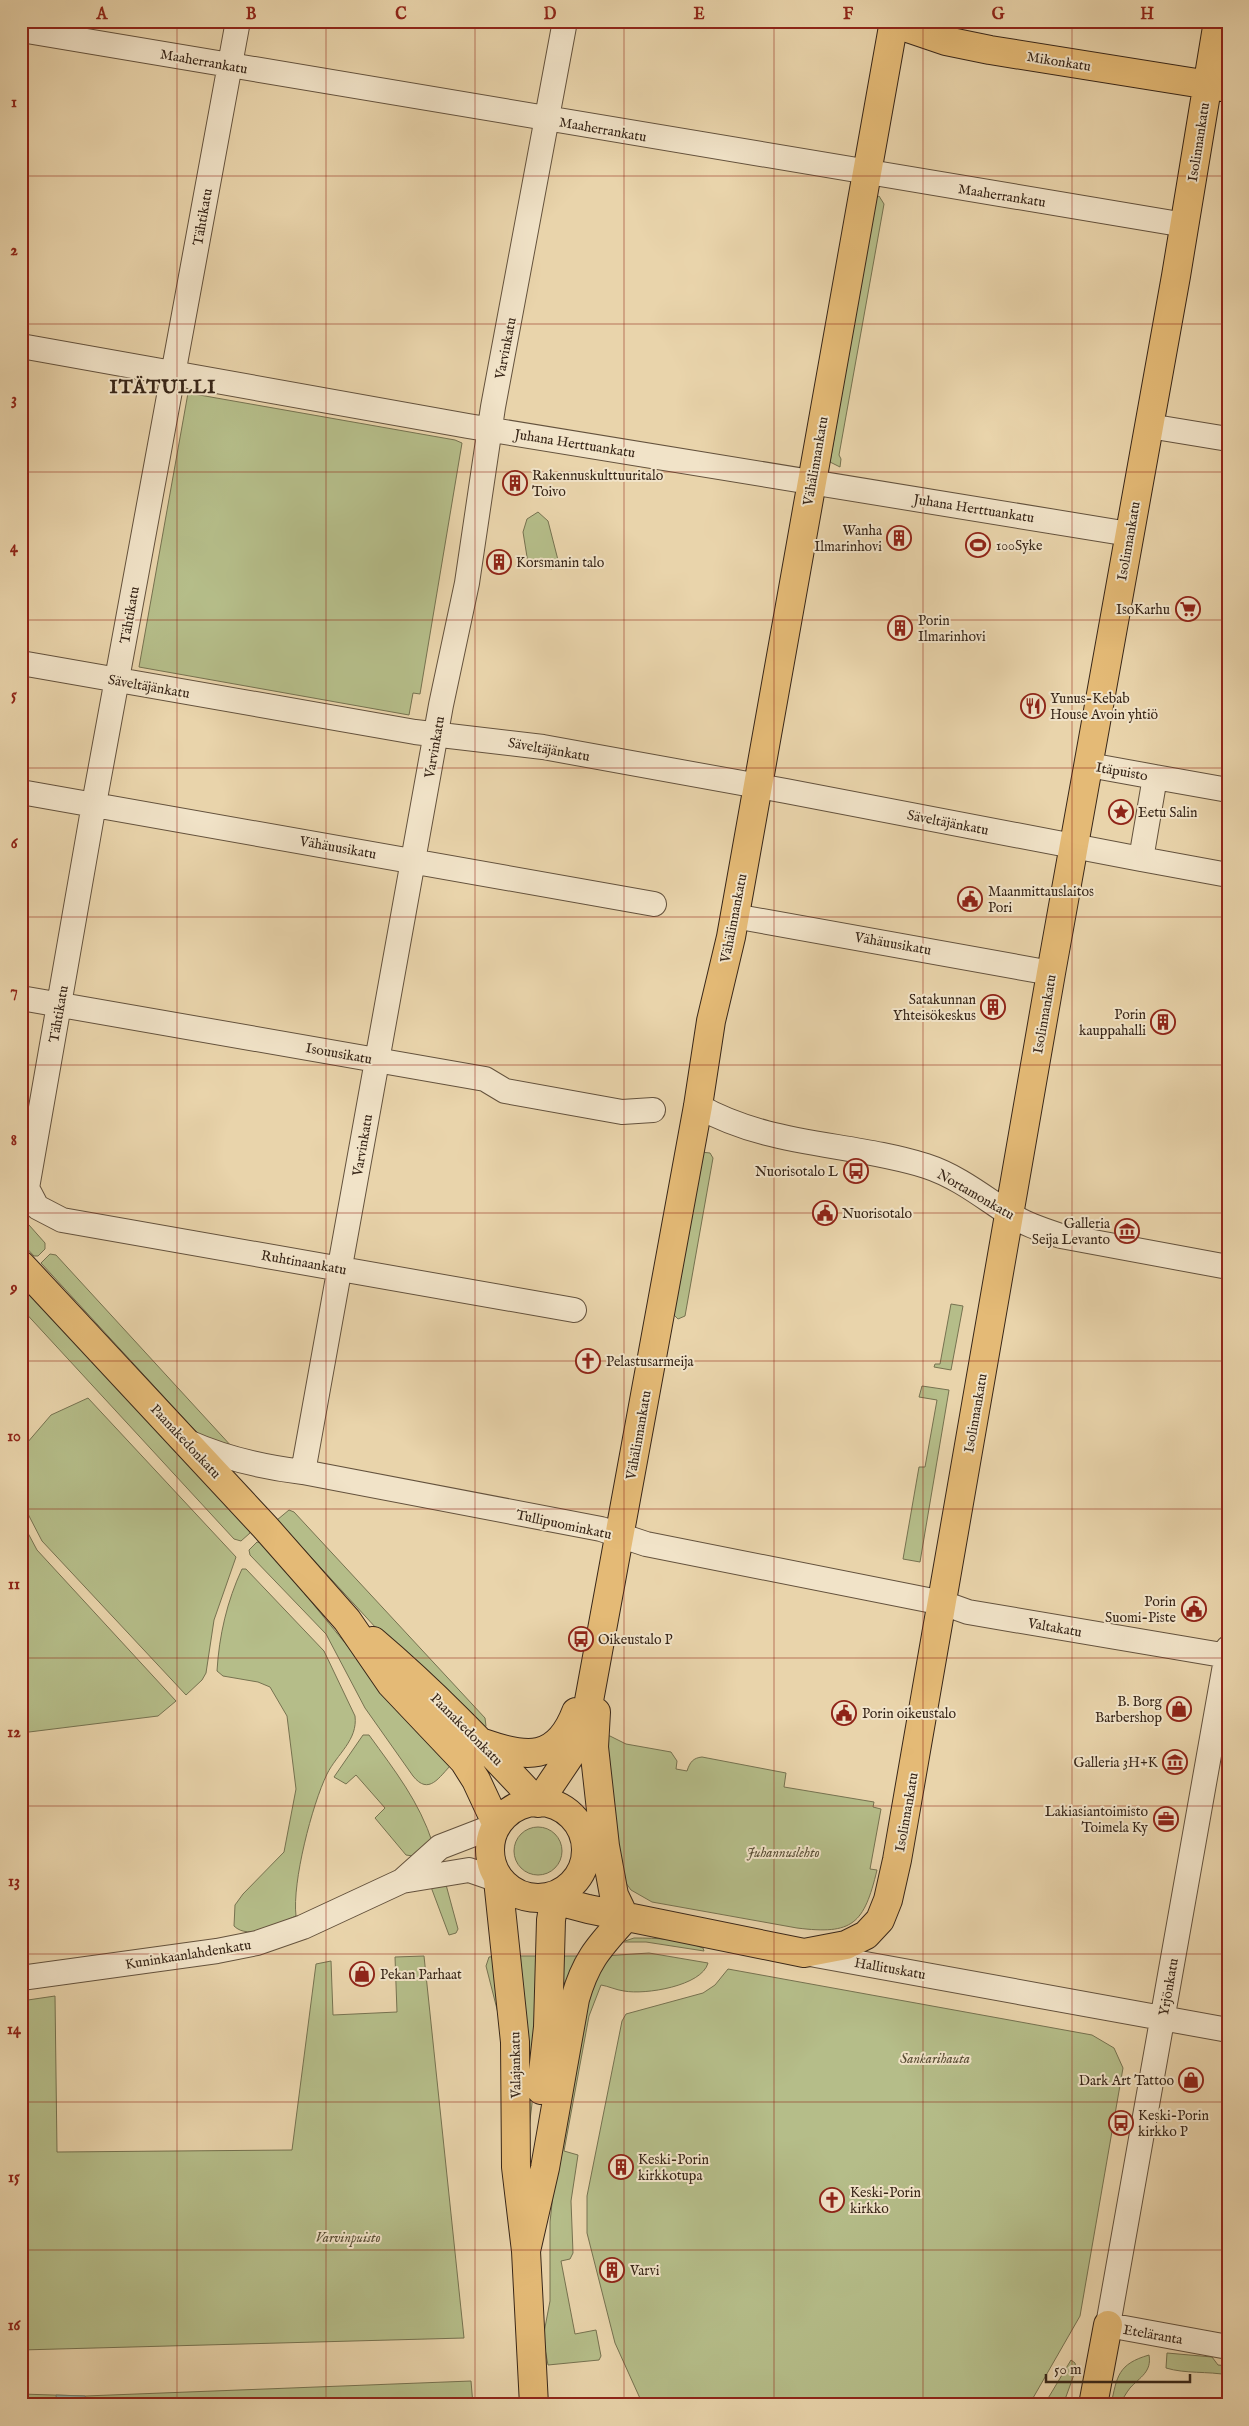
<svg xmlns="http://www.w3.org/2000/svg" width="1249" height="2426" font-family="'IM FELL English',serif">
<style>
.green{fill:#b5bd89;stroke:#767250}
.water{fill:#97b8a9;stroke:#717e6f}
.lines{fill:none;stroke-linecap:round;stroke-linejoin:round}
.minor-casing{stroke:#64523d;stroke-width:26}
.major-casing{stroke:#382618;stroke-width:30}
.minor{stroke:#f1e3c8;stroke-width:24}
.major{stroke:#e4ba76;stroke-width:28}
.grid{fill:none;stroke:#8f2418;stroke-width:1;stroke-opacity:0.55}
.labels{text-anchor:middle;stroke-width:4;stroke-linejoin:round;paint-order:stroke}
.street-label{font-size:14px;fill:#382618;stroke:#f1e3c8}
.poi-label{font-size:14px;fill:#382618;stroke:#f1e3c8;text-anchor:start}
.park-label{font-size:14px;font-style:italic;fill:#574c34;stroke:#f1e3c8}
.district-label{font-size:19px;font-weight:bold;letter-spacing:1px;fill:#382618;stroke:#f1e3c8}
.neatline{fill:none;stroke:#8f2418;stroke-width:2}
.grid-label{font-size:16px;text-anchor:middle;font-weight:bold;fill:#8f2418}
</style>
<rect width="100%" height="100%" fill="#e9d4ab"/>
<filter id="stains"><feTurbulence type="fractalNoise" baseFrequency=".004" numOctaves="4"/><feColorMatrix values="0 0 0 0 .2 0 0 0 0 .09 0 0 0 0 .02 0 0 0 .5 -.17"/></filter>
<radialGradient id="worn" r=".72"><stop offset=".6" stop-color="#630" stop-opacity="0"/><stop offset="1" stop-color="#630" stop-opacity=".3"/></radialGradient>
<path class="green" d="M 879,196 L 884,204 L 839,455 L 841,459 L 840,467 L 830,462 L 875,199 Z
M 188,393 L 455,440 L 462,443 L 420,694 L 413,693 L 409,715 L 139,667 Z
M 538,512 L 548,521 L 558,560 L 552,569 L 528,563 L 523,532 L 527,519 Z
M 701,1152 L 710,1153 L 713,1158 L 685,1316 L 678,1319 L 672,1313 Z
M 21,1216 L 45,1243 L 45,1249 L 38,1256 L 34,1256 L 21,1242 Z
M 50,1254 L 56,1255 L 233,1448 L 200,1436 L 41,1263 Z
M 21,1285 L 250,1530 L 250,1533 L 241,1541 L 234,1539 L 21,1308 Z
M 951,1304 L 963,1306 L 951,1370 L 934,1367 L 935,1364 L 940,1364 Z
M 922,1386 L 949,1390 L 920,1562 L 903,1559 L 919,1467 L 925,1467 L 937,1400 L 919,1397 Z
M 88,1398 L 236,1557 L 214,1620 L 206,1673 L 202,1680 L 186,1695 L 42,1541 L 28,1514 L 24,1498 L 21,1450 L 51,1415 Z
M 289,1510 L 294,1512 L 485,1718 L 486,1726 L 482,1732 L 432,1689 L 277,1520 Z
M 21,1520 L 37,1550 L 176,1701 L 158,1716 L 21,1733 Z
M 257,1542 L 263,1543 L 396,1705 L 452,1764 C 439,1777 429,1796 413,1776 L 365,1708 L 326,1634 L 250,1555 L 249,1550 Z
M 242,1569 L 246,1569 L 324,1651 L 355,1716 C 358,1740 337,1754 327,1774 C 312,1805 292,1882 296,1916 C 279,1923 249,1941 234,1926 L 235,1905 L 243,1894 L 284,1852 L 296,1789 L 287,1716 L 270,1687 L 258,1682 L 223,1676 L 217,1671 C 219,1636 227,1601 242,1569 Z
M 363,1735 L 369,1735 C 395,1771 419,1801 433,1844 L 413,1856 L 406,1855 L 375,1818 L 385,1808 L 356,1775 L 346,1784 L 334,1777 Z
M 603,1735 L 610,1736 L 626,1744 L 671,1752 L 677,1761 L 676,1769 L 687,1771 C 690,1762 693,1758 702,1757 L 786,1773 L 784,1787 L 874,1802 L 873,1807 L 881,1809 L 870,1869 L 877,1870 C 864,1924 853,1935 797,1928 L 652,1902 L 631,1890 L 620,1875 Z
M514 1851a24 24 0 1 1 48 0a24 24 0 1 1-48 0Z
M 445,1881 L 458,1929 L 456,1933 L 449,1935 L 431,1887 Z
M 634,1938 C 657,1938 682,1939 703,1948 L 704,1951 L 646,1942 L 622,1942 Z
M 649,1953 L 708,1963 C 702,1986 645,1995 624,1991 C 616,1990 608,1986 601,1985 L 589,2016 L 564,2151 L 578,2155 L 571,2201 L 573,2253 L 570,2259 L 561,2261 L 575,2334 L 596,2330 L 601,2356 L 599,2360 L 548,2365 L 543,2338 L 550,2301 L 550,2222 L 558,2148 L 587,1994 L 603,1956 Z
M 424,1956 L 464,2338 L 21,2350 L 21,2001 L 55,1996 L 57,2152 L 292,2150 L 316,1964 L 331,1961 L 333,2015 L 397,2012 L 395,1957 Z
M 498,1956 L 503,2052 L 499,2017 L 486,1966 L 489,1957 Z
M 519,1956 L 544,1956 L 545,1997 L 526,2153 Z
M 560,1956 L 580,1956 L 557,2024 Z
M 728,1969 L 1092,2035 L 1114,2048 L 1123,2068 L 1080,2316 L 1029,2405 L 643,2405 L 615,2343 L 587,2233 L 587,2196 L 622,2021 L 626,2014 L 703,1993 L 715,1985 Z
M 1167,2353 L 1212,2357 L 1218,2365 L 1228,2366 L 1228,2375 C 1207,2371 1186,2374 1166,2368 Z
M 1149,2355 C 1152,2372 1140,2377 1130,2388 C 1126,2393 1123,2399 1119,2405 L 1111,2405 C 1117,2376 1118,2364 1149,2355 Z
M 1071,2360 L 1075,2363 L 1076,2369 L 1063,2405 L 1044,2405 Z
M 471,2381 L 473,2405 L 21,2405 L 21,2394 L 85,2396 Z"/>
<path class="water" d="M 56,2395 L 85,2396 L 89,2405 L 57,2405 Z"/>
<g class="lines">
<defs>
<path id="minor" d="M 238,21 L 94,804 L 27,1188 L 37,1207 L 62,1220 L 574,1310
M 21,30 L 1185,225
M 21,346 L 468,426 L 1129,534
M 1149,426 L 1228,439
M 21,663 L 415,732 L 543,747 L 786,791 L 1141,859 L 1155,777 L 1089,765
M 1155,777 L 1228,790
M 21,792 L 654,904
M 1141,859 L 1228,875
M 734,916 L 1051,973
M 21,998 L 485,1079 L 505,1091 L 622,1112 L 653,1110
M 698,1106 C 770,1147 849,1142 926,1166 C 957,1176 982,1196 1008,1213 C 1024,1224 1043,1230 1061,1236 L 1228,1267
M 188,1442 C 226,1459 262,1467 303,1472 L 601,1529 L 646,1544 L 943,1603 L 968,1612 L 1228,1656
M 303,1472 L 441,705 L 467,583 L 493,407 L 565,21
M 1228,1648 L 1108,2325 L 1228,2347
M 402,1881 L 440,1847 L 497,1825
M 810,1954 L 1228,2030
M 21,1978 L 217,1951 L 257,1943 L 303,1927 L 402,1881 L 469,1870 L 498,1880"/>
<path id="major" d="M 893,23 L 946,41 L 990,50 L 1228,88
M 21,1265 L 265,1527 L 347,1620 L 391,1684 L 464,1761 L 476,1780 L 497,1825
M 373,1641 C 432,1691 485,1746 538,1803
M 483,1743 C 526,1758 557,1762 576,1712
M490 1850a48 48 0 1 1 96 0a48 48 0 1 1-96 0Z
M 538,1803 L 573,1751 L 584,1728 L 698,1106 L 711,1021 L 731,937 L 894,21
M 498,1880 L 515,2042 L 516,2167 L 526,2251 L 534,2405
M 555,1896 L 569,1904 L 588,1909 L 804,1953 L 846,1945 L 866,1935 L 880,1920 L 888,1900 L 897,1860 L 1051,973 L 1176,276 L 1218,21
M 541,2090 L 548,2027 L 551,1920 L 555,1896
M 526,2251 L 545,2168 L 575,1999 C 586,1960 599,1947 625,1918 L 614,1895 L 605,1846 L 594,1747 L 596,1712
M 1093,2405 L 1108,2325"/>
</defs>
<use href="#minor" class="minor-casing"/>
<use href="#major" class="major-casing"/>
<use href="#minor" class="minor"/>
<use href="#major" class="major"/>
</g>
<path class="grid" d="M 177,21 L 177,2405M 326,21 L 326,2405M 475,21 L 475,2405M 624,21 L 624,2405M 774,21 L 774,2405M 923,21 L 923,2405M 1072,21 L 1072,2405M 21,176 L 1228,176M 21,324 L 1228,324M 21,472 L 1228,472M 21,620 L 1228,620M 21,768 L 1228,768M 21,917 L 1228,917M 21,1065 L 1228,1065M 21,1213 L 1228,1213M 21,1361 L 1228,1361M 21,1509 L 1228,1509M 21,1658 L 1228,1658M 21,1806 L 1228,1806M 21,1954 L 1228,1954M 21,2102 L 1228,2102M 21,2250 L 1228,2250"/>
<defs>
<symbol id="building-ring" viewBox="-11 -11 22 22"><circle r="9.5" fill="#f1e3c8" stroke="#8f2418" stroke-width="1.5"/><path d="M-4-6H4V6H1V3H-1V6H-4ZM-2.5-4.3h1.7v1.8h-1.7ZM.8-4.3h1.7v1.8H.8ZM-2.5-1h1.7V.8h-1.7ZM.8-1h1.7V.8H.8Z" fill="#8f2418"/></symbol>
<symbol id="stadium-ring" viewBox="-11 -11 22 22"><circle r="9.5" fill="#f1e3c8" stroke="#8f2418" stroke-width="1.5"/><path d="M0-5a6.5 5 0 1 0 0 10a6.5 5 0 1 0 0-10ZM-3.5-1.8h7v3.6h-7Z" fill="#8f2418"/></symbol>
<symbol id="supermarket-ring" viewBox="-11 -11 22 22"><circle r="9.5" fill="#f1e3c8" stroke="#8f2418" stroke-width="1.5"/><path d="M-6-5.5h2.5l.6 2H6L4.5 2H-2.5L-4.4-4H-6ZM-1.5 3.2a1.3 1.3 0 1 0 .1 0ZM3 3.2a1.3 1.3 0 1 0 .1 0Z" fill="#8f2418"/></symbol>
<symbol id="restaurant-ring" viewBox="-11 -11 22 22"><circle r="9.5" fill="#f1e3c8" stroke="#8f2418" stroke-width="1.5"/><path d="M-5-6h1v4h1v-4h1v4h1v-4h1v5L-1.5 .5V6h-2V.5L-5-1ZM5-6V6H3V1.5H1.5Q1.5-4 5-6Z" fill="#8f2418"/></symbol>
<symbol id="sight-ring" viewBox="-11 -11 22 22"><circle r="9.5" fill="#f1e3c8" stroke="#8f2418" stroke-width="1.5"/><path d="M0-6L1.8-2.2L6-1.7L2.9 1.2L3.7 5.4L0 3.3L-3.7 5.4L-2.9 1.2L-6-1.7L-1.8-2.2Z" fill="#8f2418"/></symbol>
<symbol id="civic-ring" viewBox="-11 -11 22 22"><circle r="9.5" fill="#f1e3c8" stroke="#8f2418" stroke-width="1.5"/><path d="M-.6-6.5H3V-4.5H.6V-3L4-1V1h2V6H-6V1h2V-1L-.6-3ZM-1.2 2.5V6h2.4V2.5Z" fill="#8f2418"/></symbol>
<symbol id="bus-ring" viewBox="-11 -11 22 22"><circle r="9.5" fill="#f1e3c8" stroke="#8f2418" stroke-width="1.5"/><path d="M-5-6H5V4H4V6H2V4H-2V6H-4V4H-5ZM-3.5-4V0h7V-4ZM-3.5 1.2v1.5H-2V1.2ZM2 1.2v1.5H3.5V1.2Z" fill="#8f2418"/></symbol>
<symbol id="museum-ring" viewBox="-11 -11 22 22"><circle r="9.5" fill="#f1e3c8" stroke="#8f2418" stroke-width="1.5"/><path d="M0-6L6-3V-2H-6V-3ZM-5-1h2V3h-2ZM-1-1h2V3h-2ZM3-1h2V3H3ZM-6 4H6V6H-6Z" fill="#8f2418"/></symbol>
<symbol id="church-ring" viewBox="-11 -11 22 22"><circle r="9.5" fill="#f1e3c8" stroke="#8f2418" stroke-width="1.5"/><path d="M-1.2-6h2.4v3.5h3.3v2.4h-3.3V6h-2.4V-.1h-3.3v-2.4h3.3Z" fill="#8f2418"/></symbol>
<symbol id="shop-ring" viewBox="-11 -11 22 22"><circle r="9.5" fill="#f1e3c8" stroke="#8f2418" stroke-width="1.5"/><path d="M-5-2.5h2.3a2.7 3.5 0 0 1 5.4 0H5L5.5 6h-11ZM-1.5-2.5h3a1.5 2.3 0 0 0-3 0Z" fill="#8f2418"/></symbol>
<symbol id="office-ring" viewBox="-11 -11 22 22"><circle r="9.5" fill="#f1e3c8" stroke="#8f2418" stroke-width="1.5"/><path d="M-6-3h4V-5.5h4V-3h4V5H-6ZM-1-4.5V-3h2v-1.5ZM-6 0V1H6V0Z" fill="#8f2418"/></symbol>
</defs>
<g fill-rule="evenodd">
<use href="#building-ring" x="501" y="469" width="28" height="28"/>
<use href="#building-ring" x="885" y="524" width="28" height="28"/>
<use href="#stadium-ring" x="964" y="531" width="28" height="28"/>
<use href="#building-ring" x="485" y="548" width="28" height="28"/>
<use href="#supermarket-ring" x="1174" y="595" width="28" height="28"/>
<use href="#building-ring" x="886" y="614" width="28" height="28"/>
<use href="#restaurant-ring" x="1019" y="692" width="28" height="28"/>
<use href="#sight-ring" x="1107" y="798" width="28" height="28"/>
<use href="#civic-ring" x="956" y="885" width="28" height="28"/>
<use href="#building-ring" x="979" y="993" width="28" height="28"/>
<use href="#building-ring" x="1149" y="1008" width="28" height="28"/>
<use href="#bus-ring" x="842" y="1157" width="28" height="28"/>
<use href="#civic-ring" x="811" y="1199" width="28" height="28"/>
<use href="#museum-ring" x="1113" y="1217" width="28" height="28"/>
<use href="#church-ring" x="574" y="1347" width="28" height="28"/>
<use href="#civic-ring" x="1180" y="1595" width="28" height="28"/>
<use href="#bus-ring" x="567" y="1625" width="28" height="28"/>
<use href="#shop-ring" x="1165" y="1695" width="28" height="28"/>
<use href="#civic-ring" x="830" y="1699" width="28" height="28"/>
<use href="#museum-ring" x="1161" y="1748" width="28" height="28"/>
<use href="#office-ring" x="1152" y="1805" width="28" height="28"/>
<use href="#shop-ring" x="348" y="1960" width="28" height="28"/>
<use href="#shop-ring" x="1177" y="2066" width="28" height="28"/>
<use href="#bus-ring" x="1107" y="2109" width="28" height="28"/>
<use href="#building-ring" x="607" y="2153" width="28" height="28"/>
<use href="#church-ring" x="818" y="2186" width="28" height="28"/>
<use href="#building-ring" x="598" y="2256" width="28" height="28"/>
</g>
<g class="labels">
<g class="street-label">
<text transform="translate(204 61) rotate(10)" y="5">Maaherrankatu</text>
<text transform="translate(1059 61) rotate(9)" y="5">Mikonkatu</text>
<text transform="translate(603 129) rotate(10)" y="5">Maaherrankatu</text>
<text transform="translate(1198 142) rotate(-81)" y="5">Isolinnankatu</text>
<text transform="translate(1002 195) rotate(9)" y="5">Maaherrankatu</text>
<text transform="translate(202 217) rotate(-80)" y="5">Tähtikatu</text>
<text transform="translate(505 348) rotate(-79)" y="5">Varvinkatu</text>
<text transform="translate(575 443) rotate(9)" y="5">Juhana Herttuankatu</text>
<text transform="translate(815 461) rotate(-80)" y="5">Vähälinnankatu</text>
<text transform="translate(974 508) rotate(9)" y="5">Juhana Herttuankatu</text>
<text transform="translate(1128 541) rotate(-80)" y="5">Isolinnankatu</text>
<text transform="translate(129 615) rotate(-80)" y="5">Tähtikatu</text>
<text transform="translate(149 686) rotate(10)" y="5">Säveltäjänkatu</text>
<text transform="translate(434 747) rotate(-80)" y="5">Varvinkatu</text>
<text transform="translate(549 749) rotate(10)" y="5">Säveltäjänkatu</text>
<text transform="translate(1122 771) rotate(10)" y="5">Itäpuisto</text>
<text transform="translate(948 822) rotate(11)" y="5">Säveltäjänkatu</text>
<text transform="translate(338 847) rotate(10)" y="5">Vähäuusikatu</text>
<text transform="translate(733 918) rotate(-79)" y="5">Vähälinnankatu</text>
<text transform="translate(893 943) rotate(10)" y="5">Vähäuusikatu</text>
<text transform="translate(58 1014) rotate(-80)" y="5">Tähtikatu</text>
<text transform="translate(1044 1014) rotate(-80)" y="5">Isolinnankatu</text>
<text transform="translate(339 1053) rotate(10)" y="5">Isouusikatu</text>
<text transform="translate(362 1145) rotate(-80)" y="5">Varvinkatu</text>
<text transform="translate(976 1194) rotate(30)" y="5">Nortamonkatu</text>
<text transform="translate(304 1262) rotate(10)" y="5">Ruhtinaankatu</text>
<text transform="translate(975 1413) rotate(-80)" y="5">Isolinnankatu</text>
<text transform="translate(638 1435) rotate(-80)" y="5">Vähälinnankatu</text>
<text transform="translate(186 1441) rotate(47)" y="5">Paanakedonkatu</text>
<text transform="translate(564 1524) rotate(12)" y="5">Tullipuominkatu</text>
<text transform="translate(1055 1627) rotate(10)" y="5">Valtakatu</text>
<text transform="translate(467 1729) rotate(45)" y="5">Paanakedonkatu</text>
<text transform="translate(906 1812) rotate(-80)" y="5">Isolinnankatu</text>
<text transform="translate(188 1954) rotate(-9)" y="5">Kuninkaanlahdenkatu</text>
<text transform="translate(890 1968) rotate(10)" y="5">Hallituskatu</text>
<text transform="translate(1168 1987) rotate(-80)" y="5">Yrjönkatu</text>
<text transform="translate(515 2065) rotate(-91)" y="5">Valajankatu</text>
<text transform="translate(1153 2334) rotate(10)" y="5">Eteläranta</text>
</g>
<g class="poi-label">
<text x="532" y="480">Rakennuskulttuuritalo<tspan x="532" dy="16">Toivo</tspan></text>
<text x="882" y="535" text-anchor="end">Wanha<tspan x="882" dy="16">Ilmarinhovi</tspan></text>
<text x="996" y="550">100Syke</text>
<text x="516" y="567">Korsmanin talo</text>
<text x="1170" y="614" text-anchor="end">IsoKarhu</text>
<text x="918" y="625">Porin<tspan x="918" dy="16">Ilmarinhovi</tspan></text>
<text x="1050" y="703">Yunus-Kebab<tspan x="1050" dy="16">House Avoin yhtiö</tspan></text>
<text x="1138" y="817">Eetu Salin</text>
<text x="988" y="896">Maanmittauslaitos<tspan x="988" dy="16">Pori</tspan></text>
<text x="976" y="1004" text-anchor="end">Satakunnan<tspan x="976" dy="16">Yhteisökeskus</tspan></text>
<text x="1146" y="1019" text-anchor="end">Porin<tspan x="1146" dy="16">kauppahalli</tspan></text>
<text x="838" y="1176" text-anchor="end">Nuorisotalo L</text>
<text x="842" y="1218">Nuorisotalo</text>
<text x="1110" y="1228" text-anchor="end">Galleria<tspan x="1110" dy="16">Seija Levanto</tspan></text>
<text x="606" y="1366">Pelastusarmeija</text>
<text x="1176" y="1606" text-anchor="end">Porin<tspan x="1176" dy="16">Suomi-Piste</tspan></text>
<text x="598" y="1644">Oikeustalo P</text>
<text x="1162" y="1706" text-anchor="end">B. Borg<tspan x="1162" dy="16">Barbershop</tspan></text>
<text x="862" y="1718">Porin oikeustalo</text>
<text x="1158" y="1767" text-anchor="end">Galleria 3H+K</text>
<text x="1148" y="1816" text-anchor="end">Lakiasiantoimisto<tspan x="1148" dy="16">Toimela Ky</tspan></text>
<text x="380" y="1979">Pekan Parhaat</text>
<text x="1174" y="2085" text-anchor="end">Dark Art Tattoo</text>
<text x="1138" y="2120">Keski-Porin<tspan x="1138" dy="16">kirkko P</tspan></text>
<text x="638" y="2164">Keski-Porin<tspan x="638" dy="16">kirkkotupa</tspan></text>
<text x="850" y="2197">Keski-Porin<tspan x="850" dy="16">kirkko</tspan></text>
<text x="630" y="2275">Varvi</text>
</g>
<g class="park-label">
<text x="783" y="1857">Juhannuslehto</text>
<text x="935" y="2063">Sankarihauta</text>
<text x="348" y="2242">Varvinpuisto</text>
</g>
<g class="district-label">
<text x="163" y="393">ITÄTULLI</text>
</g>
</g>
<rect width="1249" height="2426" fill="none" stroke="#e9d4ab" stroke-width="55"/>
<path d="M1046 2374v8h144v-8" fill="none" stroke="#382618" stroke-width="2.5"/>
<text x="1054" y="2374" font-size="15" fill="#382618" stroke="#f1e3c8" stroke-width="4" paint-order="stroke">50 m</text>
<rect x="28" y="28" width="1194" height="2370" class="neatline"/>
<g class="grid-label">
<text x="102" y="19">A</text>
<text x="251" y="19">B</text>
<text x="401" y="19">C</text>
<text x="550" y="19">D</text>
<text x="699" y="19">E</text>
<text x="848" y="19">F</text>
<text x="998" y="19">G</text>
<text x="1147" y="19">H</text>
<text x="14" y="107">1</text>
<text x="14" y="255">2</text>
<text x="14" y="404">3</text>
<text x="14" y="552">4</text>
<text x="14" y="700">5</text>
<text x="14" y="848">6</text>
<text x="14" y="996">7</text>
<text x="14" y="1145">8</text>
<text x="14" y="1293">9</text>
<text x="14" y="1441">10</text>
<text x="14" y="1589">11</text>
<text x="14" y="1737">12</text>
<text x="14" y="1886">13</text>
<text x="14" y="2034">14</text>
<text x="14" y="2182">15</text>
<text x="14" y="2330">16</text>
</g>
<rect width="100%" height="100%" filter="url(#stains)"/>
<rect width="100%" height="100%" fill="url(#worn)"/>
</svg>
